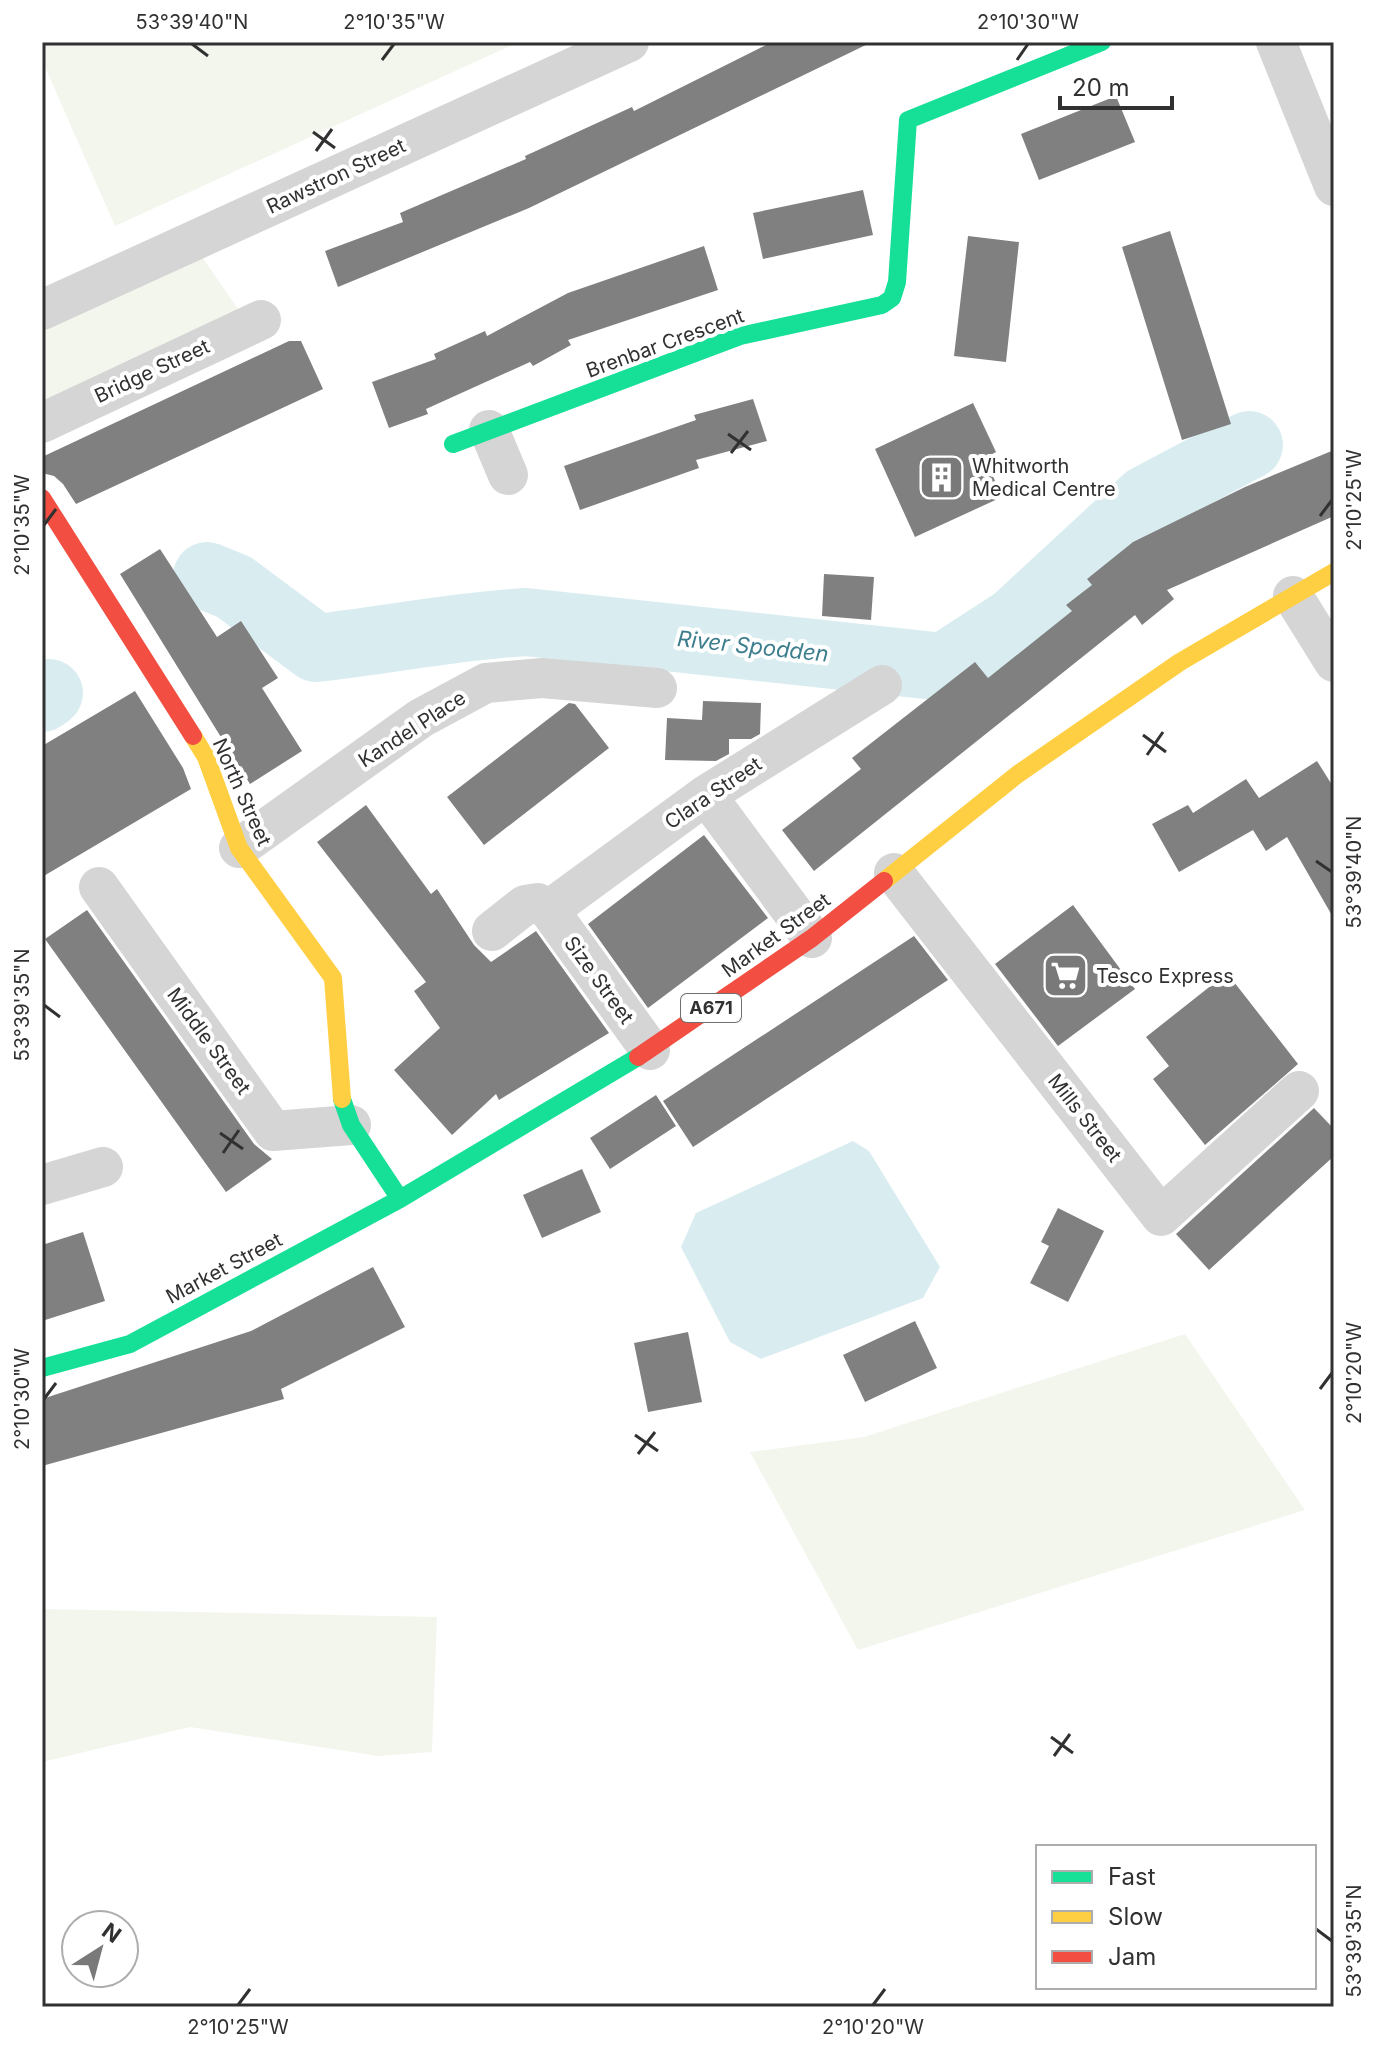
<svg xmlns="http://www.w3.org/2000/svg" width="1376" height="2049" font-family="Inter,sans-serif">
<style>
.green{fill:#f3f6ed}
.water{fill:#d9edf1}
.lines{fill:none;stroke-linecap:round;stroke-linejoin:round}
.river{stroke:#d9edf1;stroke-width:68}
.building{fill:#808080}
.street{stroke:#d5d5d5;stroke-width:40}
.fast{stroke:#16e098;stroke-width:18}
.slow{stroke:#ffcf43;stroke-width:18}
.jam{stroke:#f24e42;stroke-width:18}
.ticks{fill:none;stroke:#313131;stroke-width:3}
.labels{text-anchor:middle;stroke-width:8;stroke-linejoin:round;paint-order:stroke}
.shield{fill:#fff;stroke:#6f6f6f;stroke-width:2}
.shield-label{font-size:18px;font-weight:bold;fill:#313131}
.street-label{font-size:20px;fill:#313131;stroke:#fff}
.poi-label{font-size:20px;fill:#313131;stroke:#fff;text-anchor:start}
.water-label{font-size:22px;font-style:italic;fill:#3c7e8d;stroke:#fff}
.neatline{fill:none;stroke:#313131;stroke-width:3}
.ticks-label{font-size:20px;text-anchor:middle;fill:#313131}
</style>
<rect width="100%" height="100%" fill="#fff"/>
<path class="green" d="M 42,42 L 519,42 L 115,226 L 42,60 Z
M 198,251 L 240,312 L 42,405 L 42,326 Z
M 1185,1334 L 1305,1510 L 858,1650 L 750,1452 L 864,1437 Z
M 42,1609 L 437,1617 L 432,1752 L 378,1756 L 190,1727 L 42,1762 Z"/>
<path class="water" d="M 853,1141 L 869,1151 L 940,1267 L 923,1298 L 761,1359 L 730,1342 L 681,1247 L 696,1213 Z"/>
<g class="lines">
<path class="river" d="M 207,576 L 234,587 L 316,648 C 387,640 456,626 526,622 L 944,667 L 1015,621 L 1147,499 L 1249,445
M 42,698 L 49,693"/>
</g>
<path class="building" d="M 772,42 L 872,42 L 529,208 L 338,287 L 325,251 L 403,222 L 400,213 L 526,159 L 525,156 L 632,107 L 634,111 Z
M 1116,96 L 1135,142 L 1039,180 L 1021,134 Z
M 863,190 L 873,235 L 763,259 L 753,213 Z
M 1170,231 L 1231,424 L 1182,440 L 1122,247 Z
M 968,236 L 1019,242 L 1006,362 L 954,356 Z
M 704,246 L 718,290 L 568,340 L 571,345 L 533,366 L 530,362 L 426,409 L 428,414 L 389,428 L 372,382 L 436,359 L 434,354 L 485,331 L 487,336 L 568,293 Z
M 289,341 L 301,341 L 323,389 L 76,504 L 63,484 L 54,476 L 42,473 L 42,457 Z
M 753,399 L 767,441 L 696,460 L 699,468 L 580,510 L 564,466 L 696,420 L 694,415 Z
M 973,403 L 996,452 L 985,458 L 1002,497 L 915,537 L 875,449 Z
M 1334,450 L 1334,516 L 1167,590 L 1174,599 L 1142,625 L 1135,615 L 814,871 L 782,830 L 861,769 L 852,758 L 975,662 L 988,678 L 1072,611 L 1066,605 L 1092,585 L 1087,579 L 1133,542 L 1245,487 Z
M 160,549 L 217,637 L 241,621 L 278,678 L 262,688 L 302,751 L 250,784 L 120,574 Z
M 824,574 L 874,577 L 871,620 L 822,616 Z
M 135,691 L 183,768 L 191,789 L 42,877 L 42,746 Z
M 703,701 L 761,703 L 760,734 L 751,739 L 729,739 L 729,754 L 716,761 L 665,760 L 667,718 L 702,720 Z
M 569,703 L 575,704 L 609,748 L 484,845 L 447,797 Z
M 1317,761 L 1334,788 L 1334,919 L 1287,837 L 1266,851 L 1253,830 L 1179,872 L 1152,824 L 1188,805 L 1193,813 L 1246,779 L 1259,798 Z
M 366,805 L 431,894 L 437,889 L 474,945 L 491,962 L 536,931 L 609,1033 L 499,1100 L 496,1094 L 452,1135 L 394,1070 L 440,1028 L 414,991 L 426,982 L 317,842 Z
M 704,835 L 768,918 L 648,1008 L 588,924 Z
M 1073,905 L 1135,989 L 1058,1046 L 995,964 Z
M 87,910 L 254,1144 L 272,1159 L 226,1192 L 45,939 Z
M 914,936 L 948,980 L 693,1147 L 663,1101 Z
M 1227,973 L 1298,1064 L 1205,1145 L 1153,1079 L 1169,1066 L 1146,1037 Z
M 656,1095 L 676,1126 L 610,1169 L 590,1138 Z
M 1314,1108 L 1334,1129 L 1334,1156 L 1209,1270 L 1176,1234 Z
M 582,1169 L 601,1212 L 542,1238 L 523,1195 Z
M 1058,1208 L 1104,1231 L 1068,1302 L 1030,1283 L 1049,1246 L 1041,1242 Z
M 83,1232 L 105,1301 L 42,1321 L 42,1245 Z
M 373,1267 L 405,1327 L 281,1389 L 284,1399 L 42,1466 L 42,1399 L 251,1331 Z
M 915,1321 L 937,1368 L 865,1402 L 843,1355 Z
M 688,1332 L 702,1402 L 648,1412 L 634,1343 Z"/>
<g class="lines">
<path class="street" d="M 1276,42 L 1334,186
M 42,310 L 629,42
M 42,423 L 261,320
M 489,430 L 508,475
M 1293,596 L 1334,662
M 706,795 L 812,938
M 239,848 L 421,718 L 486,683 L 542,678 L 657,688
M 894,873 L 1161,1216 L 1299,1091
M 99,887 L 273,1131 L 351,1125
M 549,910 L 706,795 L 882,685
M 492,931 L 525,905 L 538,903 L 549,910 L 650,1050
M 42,1185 L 103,1167"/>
<path class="fast" d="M 453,444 L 740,336 L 882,305 L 892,298 L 897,282 L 908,120 L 1102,42
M 342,1099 L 351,1125 L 400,1199
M 42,1368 L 130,1344 L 400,1199 L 638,1057"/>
<path class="slow" d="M 193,736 L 206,757 L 239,848 L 333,978 L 342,1099
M 884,881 L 1018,774 L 1180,662 L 1334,572"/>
<path class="jam" d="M 42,498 L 193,736
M 638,1057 L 812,938 L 884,881"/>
</g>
<path class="ticks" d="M 192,44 L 208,56M 382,60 L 394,44M 1017,60 L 1028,44M 313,132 L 335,148M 316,151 L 332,129M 728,434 L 751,450M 731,453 L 748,431M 1320,516 L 1332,500M 44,525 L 56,509M 1143,735 L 1166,752M 1147,755 L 1163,732M 1316,861 L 1332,872M 44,1005 L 60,1017M 220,1133 L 243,1149M 223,1153 L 239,1130M 1320,1389 L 1332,1373M 44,1399 L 56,1383M 635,1435 L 658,1451M 638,1454 L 655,1432M 1051,1737 L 1073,1753M 1054,1756 L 1070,1734M 1316,1929 L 1332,1941M 238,2005 L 250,1989M 873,2005 L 885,1989"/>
<defs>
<symbol id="building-square" viewBox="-11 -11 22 22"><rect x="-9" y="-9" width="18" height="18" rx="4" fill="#797979" stroke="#fff"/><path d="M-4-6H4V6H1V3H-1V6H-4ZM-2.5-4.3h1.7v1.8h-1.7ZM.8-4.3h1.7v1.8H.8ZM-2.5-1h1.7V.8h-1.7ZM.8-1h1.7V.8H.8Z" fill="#fff"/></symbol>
<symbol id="supermarket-square" viewBox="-11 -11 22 22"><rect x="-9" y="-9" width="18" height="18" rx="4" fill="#797979" stroke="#fff"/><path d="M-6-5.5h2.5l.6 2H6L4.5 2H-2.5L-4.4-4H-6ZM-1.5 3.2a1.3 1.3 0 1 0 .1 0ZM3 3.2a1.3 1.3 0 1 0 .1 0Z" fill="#fff"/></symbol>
</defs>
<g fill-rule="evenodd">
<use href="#building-square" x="916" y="452" width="51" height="51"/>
<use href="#supermarket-square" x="1040" y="950" width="51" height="51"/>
</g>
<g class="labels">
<rect class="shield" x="681" y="994" width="60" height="28" rx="6"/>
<g class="shield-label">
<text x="711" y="1014">A671</text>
</g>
<g class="street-label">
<text transform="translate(336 176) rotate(-25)" y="7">Rawstron Street</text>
<text transform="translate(665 343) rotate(-20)" y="7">Brenbar Crescent</text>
<text transform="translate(152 371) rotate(-25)" y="7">Bridge Street</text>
<text transform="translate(412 729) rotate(-33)" y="7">Kandel Place</text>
<text transform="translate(242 792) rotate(66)" y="7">North Street</text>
<text transform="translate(713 793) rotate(-34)" y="7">Clara Street</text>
<text transform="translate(776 935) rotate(-36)" y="7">Market Street</text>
<text transform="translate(599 980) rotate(54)" y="7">Size Street</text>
<text transform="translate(209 1041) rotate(54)" y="7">Middle Street</text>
<text transform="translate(1085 1118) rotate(52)" y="7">Mills Street</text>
<text transform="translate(224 1268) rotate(-28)" y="7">Market Street</text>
</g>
<g class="poi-label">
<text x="972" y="473">Whitworth<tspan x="972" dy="23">Medical Centre</tspan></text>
<text x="1096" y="983">Tesco Express</text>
</g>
<g class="water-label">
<text transform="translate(753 646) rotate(6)" y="8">River Spodden</text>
</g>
</g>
<rect width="1376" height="2049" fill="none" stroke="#ffffff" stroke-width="88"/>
<rect x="1036" y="1845" width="280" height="144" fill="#ffffff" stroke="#adadad" stroke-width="2"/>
<rect x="1052" y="1871" width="40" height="12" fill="#16e098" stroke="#adadad" stroke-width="2"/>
<text x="1108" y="1885" font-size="24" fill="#313131">Fast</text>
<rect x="1052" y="1911" width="40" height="12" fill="#ffcf43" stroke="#adadad" stroke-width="2"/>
<text x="1108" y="1925" font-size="24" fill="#313131">Slow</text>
<rect x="1052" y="1951" width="40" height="12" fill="#f24e42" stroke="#adadad" stroke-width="2"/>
<text x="1108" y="1965" font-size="24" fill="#313131">Jam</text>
<g transform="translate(100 1949) rotate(36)"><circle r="38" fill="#ffffff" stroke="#adadad" stroke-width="2"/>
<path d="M0-6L14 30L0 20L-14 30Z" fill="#797979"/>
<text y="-12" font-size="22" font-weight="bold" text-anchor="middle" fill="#313131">N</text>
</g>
<path d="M1060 96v12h112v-12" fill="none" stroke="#313131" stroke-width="4"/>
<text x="1072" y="96" font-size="24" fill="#313131" stroke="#ffffff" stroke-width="6" paint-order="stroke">20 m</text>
<rect x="44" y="44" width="1288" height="1961" class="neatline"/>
<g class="ticks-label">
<text x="192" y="29">53°39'40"N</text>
<text x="394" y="29">2°10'35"W</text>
<text x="1028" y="29">2°10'30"W</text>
<text transform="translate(1354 500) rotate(-90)" y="7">2°10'25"W</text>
<text transform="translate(22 525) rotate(-90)" y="7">2°10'35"W</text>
<text transform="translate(1354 872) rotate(-90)" y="7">53°39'40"N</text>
<text transform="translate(22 1005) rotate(-90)" y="7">53°39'35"N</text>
<text transform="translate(1354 1373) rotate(-90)" y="7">2°10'20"W</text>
<text transform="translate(22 1399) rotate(-90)" y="7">2°10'30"W</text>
<text transform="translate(1354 1941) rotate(-90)" y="7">53°39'35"N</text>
<text x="238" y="2034">2°10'25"W</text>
<text x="873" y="2034">2°10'20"W</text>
</g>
</svg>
